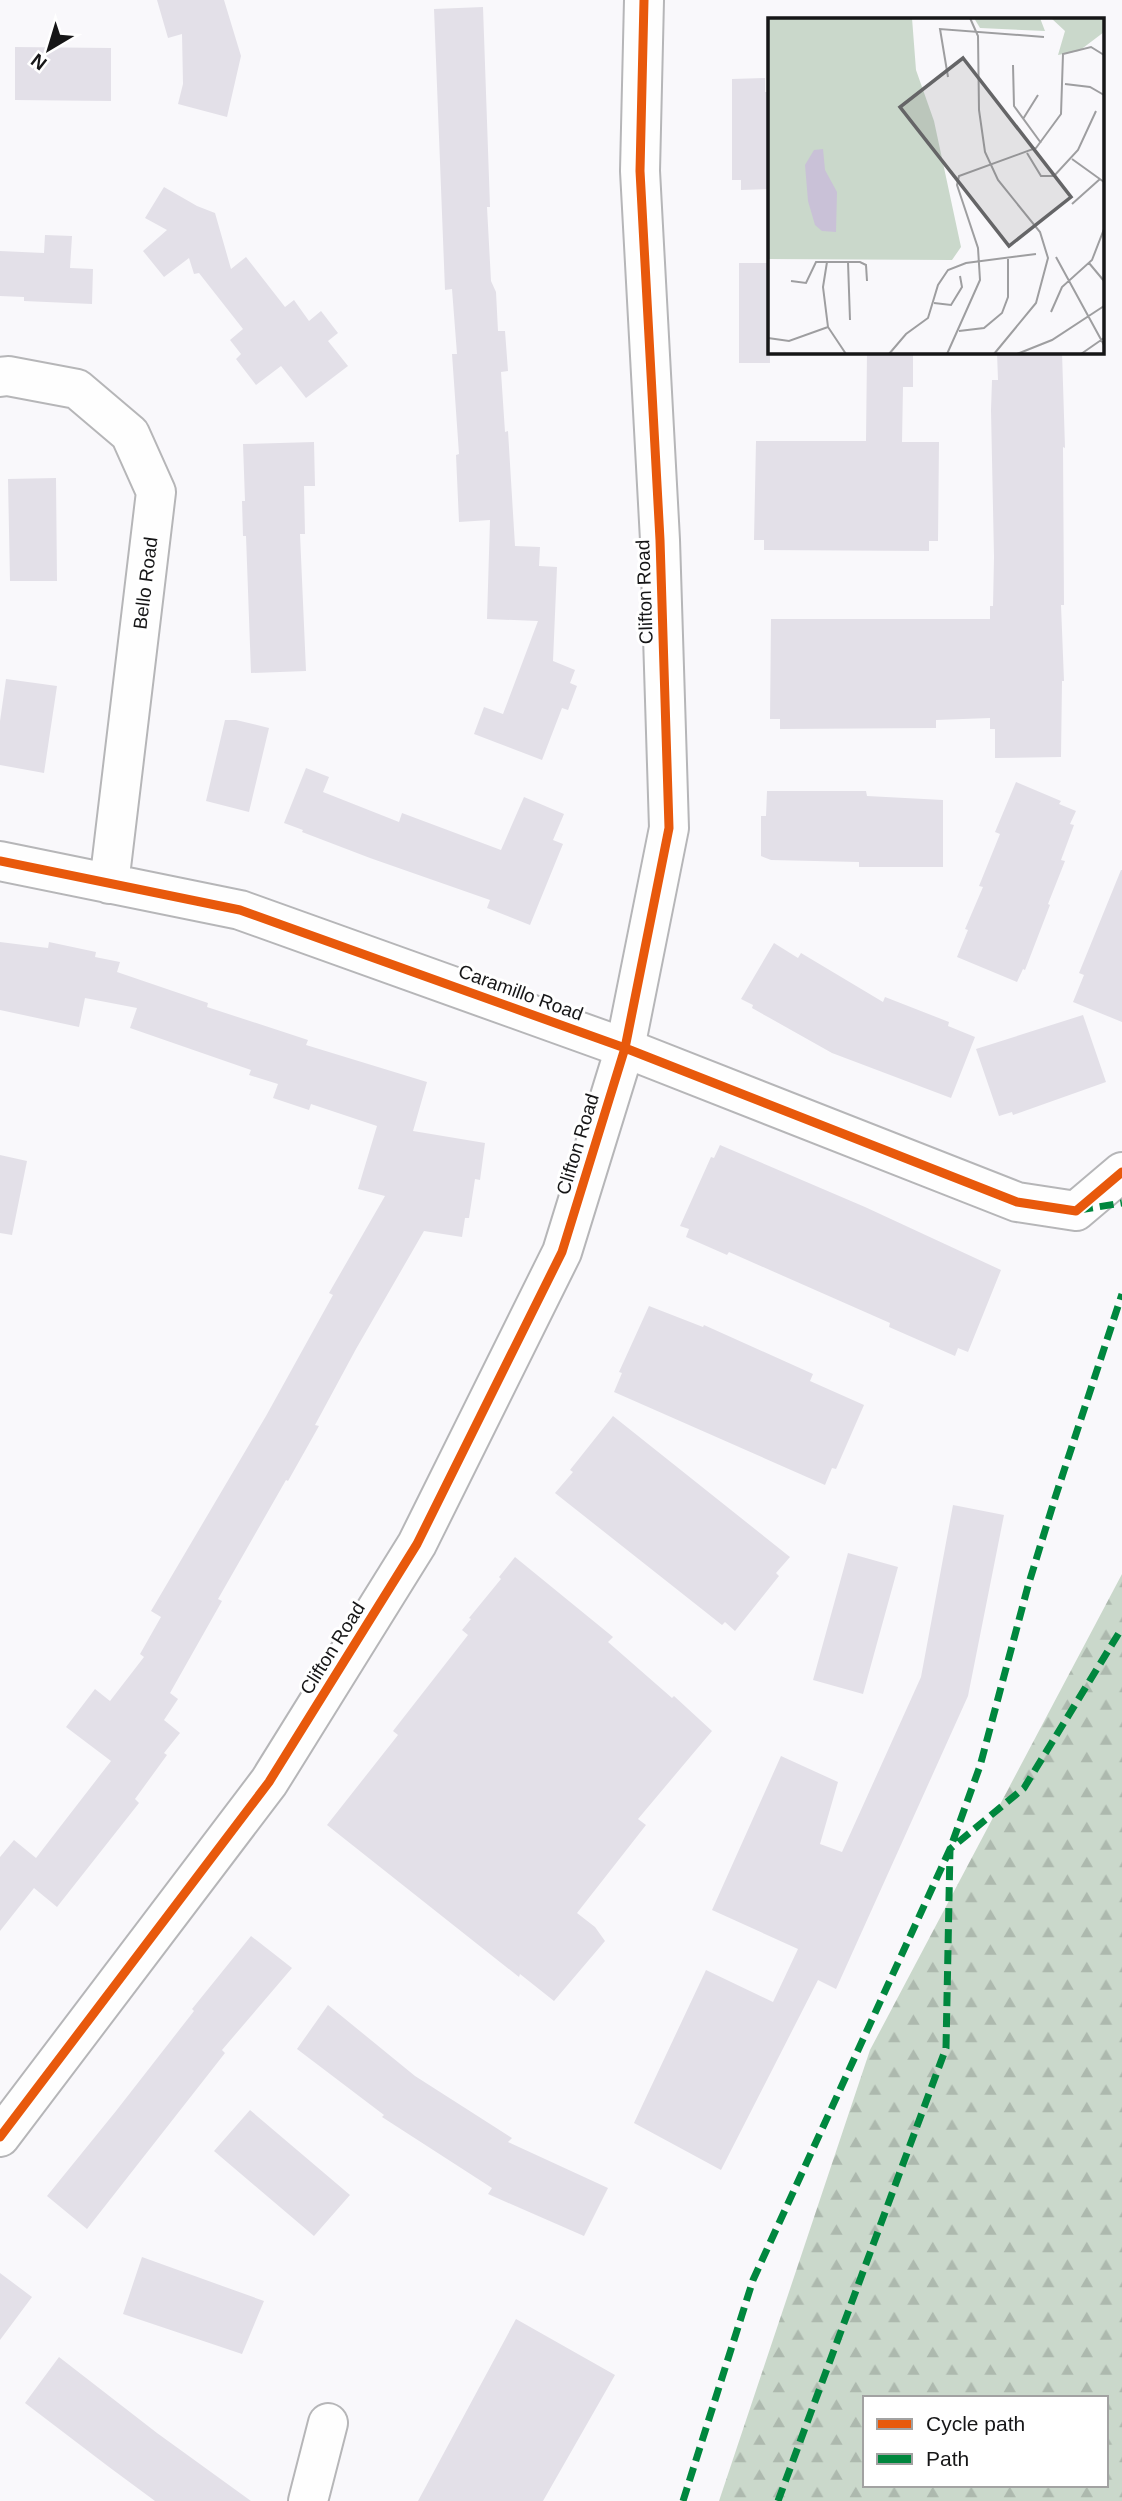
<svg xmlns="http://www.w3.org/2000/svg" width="1122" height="2501" font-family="Helvetica,sans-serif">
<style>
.forest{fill:url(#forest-firs);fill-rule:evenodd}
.building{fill:#e3e0e8}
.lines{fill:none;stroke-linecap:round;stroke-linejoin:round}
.minor-casing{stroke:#b6b6b8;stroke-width:42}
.secondary-casing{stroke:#b6b6b8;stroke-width:42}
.minor{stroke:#fefefe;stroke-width:38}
.secondary{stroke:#fefefe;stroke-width:38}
.quiet{stroke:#00873e;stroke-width:7;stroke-dasharray:14 7;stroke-linecap:butt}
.cycleway-casing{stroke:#fff;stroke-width:13}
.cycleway{stroke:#e8590c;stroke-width:9}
.labels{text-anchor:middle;stroke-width:6;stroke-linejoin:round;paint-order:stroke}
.street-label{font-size:19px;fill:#161617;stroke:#fff}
.inset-road{fill:none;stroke:#9e9ea0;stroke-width:2}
.view{fill:#656567;fill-opacity:0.15;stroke:#656567;stroke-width:3.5}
.inset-edge{fill:none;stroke:#161617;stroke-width:3.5}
</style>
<defs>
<pattern id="forest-firs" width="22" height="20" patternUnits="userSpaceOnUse" patternTransform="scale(1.75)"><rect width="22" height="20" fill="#cad8cb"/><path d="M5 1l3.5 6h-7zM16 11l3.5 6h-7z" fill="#adb9ae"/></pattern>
</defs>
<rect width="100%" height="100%" fill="#f9f8fb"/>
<path class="forest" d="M 1122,1574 L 1122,2501 L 719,2501 L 870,2050 ZM 865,2398 L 1106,2398 L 1106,2485 L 865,2485 Z"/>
<path class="building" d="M 157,0 L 224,0 L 241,56 L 227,117 L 178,104 L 183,84 L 182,34 L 168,38 Z
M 483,7 L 490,207 L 487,207 L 491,281 L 496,292 L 498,331 L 505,331 L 508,371 L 501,372 L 505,432 L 508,431 L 515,546 L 540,547 L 539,566 L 557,567 L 553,661 L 575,670 L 570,683 L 577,686 L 568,710 L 562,708 L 542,760 L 474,734 L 484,707 L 503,714 L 538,621 L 487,619 L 490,520 L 459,522 L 456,455 L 459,454 L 452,354 L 457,354 L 452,289 L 445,290 L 434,9 Z
M 15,47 L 111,48 L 111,101 L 15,100 Z
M 765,78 L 765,92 L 770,92 L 770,189 L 741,190 L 741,180 L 732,180 L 732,79 Z
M 164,187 L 197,206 L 215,213 L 231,269 L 246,257 L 285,307 L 294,300 L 309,321 L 321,311 L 338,333 L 328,341 L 348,366 L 306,398 L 281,366 L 256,385 L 236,359 L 241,354 L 230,340 L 243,329 L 199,273 L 194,274 L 189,258 L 164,277 L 143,251 L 167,230 L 145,218 Z
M 45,235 L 72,236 L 70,268 L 93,269 L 92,304 L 24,301 L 24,297 L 0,296 L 0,251 L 44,253 Z
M 739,263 L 770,263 L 770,363 L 739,363 Z
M 867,352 L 913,352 L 913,387 L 903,387 L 902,442 L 939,442 L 938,541 L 929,541 L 929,551 L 764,550 L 764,540 L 754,540 L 756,441 L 866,441 Z
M 997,352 L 1062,352 L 1065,448 L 1063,447 L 1064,605 L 1061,605 L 1064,681 L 1062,681 L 1061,757 L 995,758 L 995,729 L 990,729 L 990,718 L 936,720 L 936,728 L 780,729 L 780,719 L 770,719 L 771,619 L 990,619 L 990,606 L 993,606 L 994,557 L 991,410 L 992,380 L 998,380 Z
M 314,442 L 315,486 L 304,486 L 305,534 L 300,534 L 306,671 L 251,673 L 246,536 L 243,536 L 242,501 L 245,501 L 243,444 Z
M 56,478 L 57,581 L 10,581 L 8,479 Z
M 6,679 L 57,686 L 44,773 L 0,765 L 0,721 Z
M 225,720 L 236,720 L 269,728 L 249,812 L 206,801 Z
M 306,768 L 329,777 L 323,792 L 399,822 L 402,813 L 501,850 L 524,797 L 564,814 L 553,840 L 563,844 L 530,925 L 487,908 L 490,900 L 370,858 L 302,832 L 303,830 L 284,823 Z
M 1016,782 L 1061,801 L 1059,804 L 1076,811 L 1070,824 L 1074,825 L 1061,860 L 1065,861 L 1048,904 L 1050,905 L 1025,970 L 1023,969 L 1017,982 L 957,957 L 968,930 L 965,929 L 983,887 L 979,886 L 1000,834 L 995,832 Z
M 767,791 L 866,791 L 867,796 L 943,800 L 943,867 L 859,867 L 859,862 L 771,860 L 761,856 L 761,816 L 766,816 Z
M 1121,870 L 1122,870 L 1122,1022 L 1073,1002 L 1084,975 L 1079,973 Z
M 0,942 L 48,948 L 49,942 L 96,952 L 95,957 L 120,962 L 117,972 L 208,1003 L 207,1007 L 308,1040 L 306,1045 L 427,1082 L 413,1131 L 485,1143 L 480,1180 L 475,1179 L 469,1218 L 465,1218 L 462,1237 L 424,1231 L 356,1349 L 315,1425 L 319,1426 L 288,1481 L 286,1480 L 218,1599 L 222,1601 L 170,1693 L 178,1699 L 164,1720 L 180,1733 L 164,1753 L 167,1755 L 135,1799 L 139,1803 L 57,1907 L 34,1888 L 0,1931 L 0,1857 L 14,1840 L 36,1858 L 111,1761 L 66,1727 L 95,1689 L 110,1701 L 144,1657 L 140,1654 L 161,1617 L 151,1611 L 266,1416 L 333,1295 L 329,1293 L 385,1196 L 358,1189 L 377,1126 L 311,1104 L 309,1110 L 273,1098 L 278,1084 L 249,1075 L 251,1070 L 130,1028 L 137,1008 L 85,998 L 79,1027 L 0,1010 Z
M 774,943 L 798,958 L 801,953 L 883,1002 L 885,997 L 949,1022 L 948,1026 L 975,1037 L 951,1098 L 832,1053 L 752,1008 L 753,1005 L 741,999 Z
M 1083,1015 L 1106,1082 L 1013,1115 L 1012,1112 L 999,1116 L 976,1049 Z
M 720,1145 L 865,1207 L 1001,1270 L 968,1352 L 958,1348 L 955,1356 L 889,1327 L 890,1323 L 729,1252 L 727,1255 L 686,1237 L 689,1229 L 680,1226 L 711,1157 L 714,1158 Z
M 0,1155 L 27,1161 L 12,1235 L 0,1233 Z
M 649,1306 L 703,1327 L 704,1325 L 813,1374 L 810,1381 L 864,1405 L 836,1469 L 832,1468 L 825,1485 L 614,1392 L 622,1373 L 619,1372 Z
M 613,1416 L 790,1557 L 776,1573 L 779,1576 L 735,1631 L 725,1622 L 722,1625 L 555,1493 L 573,1472 L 570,1470 Z
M 953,1505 L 1004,1515 L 968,1696 L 836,1989 L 818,1980 L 721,2170 L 634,2123 L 706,1970 L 773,2002 L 798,1949 L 712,1910 L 781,1756 L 838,1782 L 820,1844 L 842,1852 L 921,1677 Z
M 848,1553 L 898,1567 L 863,1694 L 813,1680 Z
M 515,1557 L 613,1637 L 608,1642 L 672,1698 L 674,1696 L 712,1731 L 638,1819 L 646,1825 L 577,1913 L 595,1927 L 605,1941 L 554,2001 L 520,1974 L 519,1977 L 327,1825 L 398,1735 L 393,1731 L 468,1635 L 462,1630 L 471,1619 L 469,1618 L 501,1579 L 499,1577 Z
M 251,1936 L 292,1968 L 222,2050 L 225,2053 L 87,2229 L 47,2196 L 116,2111 L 194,2011 L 192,2009 Z
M 328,2005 L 415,2076 L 512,2138 L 508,2142 L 608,2188 L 584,2236 L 488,2194 L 492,2188 L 382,2117 L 384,2115 L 297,2049 Z
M 250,2110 L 350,2195 L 314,2236 L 214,2151 Z
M 142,2257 L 264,2301 L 242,2354 L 123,2314 Z
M 0,2273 L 32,2297 L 0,2340 Z
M 516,2319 L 615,2375 L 543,2501 L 418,2501 Z
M 59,2357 L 157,2433 L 251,2501 L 155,2501 L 109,2467 L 25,2403 Z"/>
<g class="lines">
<defs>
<path id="minor" d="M 0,377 L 8,376 L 77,389 L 130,434 L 156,492 L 109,884
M 0,861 L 240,910 L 625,1048 L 1017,1202 L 1076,1211 L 1122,1172
M 308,2501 L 328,2423"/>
<path id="secondary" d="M 0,2137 L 269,1782 L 417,1544 L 562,1252 L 625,1048 L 669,828 L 660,540 L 640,171 L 644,0"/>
</defs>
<use href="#minor" class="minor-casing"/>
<use href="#secondary" class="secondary-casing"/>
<use href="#minor" class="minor"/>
<use href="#secondary" class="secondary"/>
<path class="quiet" d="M 1079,1210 L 1122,1203
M 683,2501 L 753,2280 L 950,1849 L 980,1766 L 1028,1586 L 1055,1498 L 1122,1294
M 778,2501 L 946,2048 L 950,1849 L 1024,1788 L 1122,1628"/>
<defs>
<path id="cycleway" d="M 0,861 L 240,910 L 625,1048 L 1017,1202 L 1076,1211 L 1122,1172
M 0,2137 L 269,1782 L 417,1544 L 562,1252 L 625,1048 L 669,828 L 660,540 L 640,171 L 644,0"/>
</defs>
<use href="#cycleway" class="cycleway-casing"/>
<use href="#cycleway" class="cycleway"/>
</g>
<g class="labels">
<g class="street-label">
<text transform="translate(145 583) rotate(-83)" y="7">Bello Road</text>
<text transform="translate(644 592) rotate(-92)" y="7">Clifton Road</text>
<text transform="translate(521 992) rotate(20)" y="7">Caramillo Road</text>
<text transform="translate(577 1144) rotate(-73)" y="7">Clifton Road</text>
<text transform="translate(332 1648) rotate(-58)" y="7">Clifton Road</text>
</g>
</g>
<g transform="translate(768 18)">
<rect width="336" height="336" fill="#f9f8fb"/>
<path d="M 0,0 L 144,0 L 148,52 L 166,103 L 193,229 L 184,242 L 0,241 ZM 206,0 L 272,0 L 277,13 L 212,10 ZM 283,0 L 336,0 L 336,14 L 311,33 L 290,37 L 297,13 Z" fill="#cad8cb"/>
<path d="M 55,131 L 57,152 L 69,174 L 68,214 L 54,213 L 47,207 L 40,183 L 37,147 L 46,132 Z" fill="#c9c1d7"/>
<path class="inset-road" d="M 202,0 L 210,18 L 211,92 L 217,134 L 230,162 L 272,214 L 280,240 L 268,285 L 226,336M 245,47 L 246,88 L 273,125M 180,59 L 172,11 L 276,19M 297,66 L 322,69 L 336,77M 255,101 L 270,77M 259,135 L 273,158 L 286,158 L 310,132 L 328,93M 304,141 L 336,164M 304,186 L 332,161M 288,239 L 336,327M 59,244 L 55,269 L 60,309 L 78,336M 80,244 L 82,302M 321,245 L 336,263M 23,263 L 38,265 L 48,244 L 92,244 L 98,247 L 99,263M 166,285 L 183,287 L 194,269 L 192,258M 283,294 L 294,269 L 324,242 L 336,211M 191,313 L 216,310 L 234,295 L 240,279 L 240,241M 0,320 L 21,323 L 60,309M 121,336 L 138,316 L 160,300 L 170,267 L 180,252 L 198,245 L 268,236M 179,336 L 212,262 L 210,230 L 189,167 L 191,158 L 268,130 L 293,96 L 295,36 L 323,29 L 336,37M 249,336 L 284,322 L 336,288M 313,336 L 336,320"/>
<path class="view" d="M 195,40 L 303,179 L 241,228 L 132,89 Z"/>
<rect width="336" height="336" class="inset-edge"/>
</g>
<rect x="863" y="2396" width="245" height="91" fill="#ffffff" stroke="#a2a2a2" stroke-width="2"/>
<rect x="877" y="2419" width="35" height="10" fill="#e8590c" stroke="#a2a2a2" stroke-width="2"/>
<text x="926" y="2431" font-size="21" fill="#161617">Cycle path</text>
<rect x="877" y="2454" width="35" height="10" fill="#00873e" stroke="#a2a2a2" stroke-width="2"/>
<text x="926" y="2466" font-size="21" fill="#161617">Path</text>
<g transform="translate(49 49) rotate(218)" stroke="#ffffff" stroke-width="5" paint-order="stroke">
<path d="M0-5L12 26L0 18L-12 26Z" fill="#161617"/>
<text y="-10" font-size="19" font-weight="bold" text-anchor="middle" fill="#161617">N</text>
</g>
</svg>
